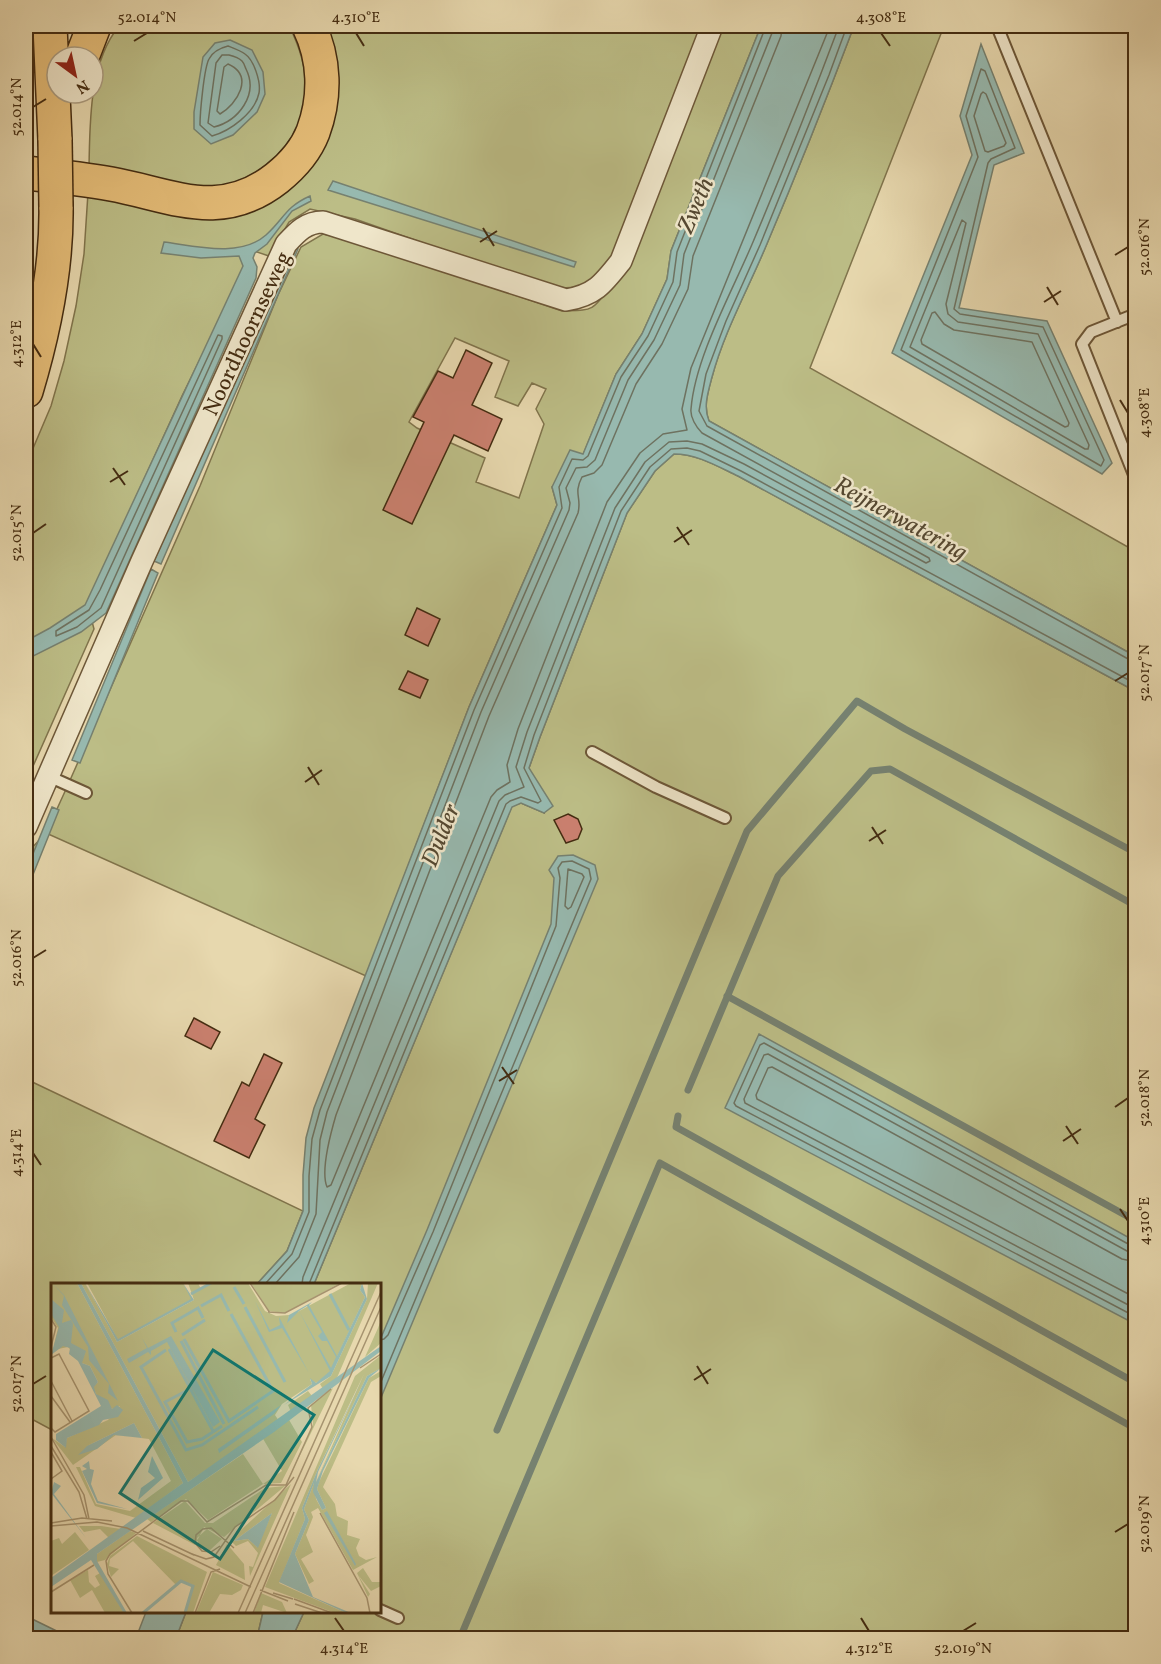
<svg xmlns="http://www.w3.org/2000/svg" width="1161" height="1664" font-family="Vollkorn,serif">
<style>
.green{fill:#bcbd86;stroke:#80744c;stroke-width:1.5;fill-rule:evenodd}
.water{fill:#97b9af;stroke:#768170;stroke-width:1.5}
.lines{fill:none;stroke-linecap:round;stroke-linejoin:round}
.shore{stroke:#6e7260;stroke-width:1.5}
.stream{stroke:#768170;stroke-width:7}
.building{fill:#ca806f;stroke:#442c11;stroke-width:1.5}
.lane-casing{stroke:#6d5738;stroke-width:14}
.street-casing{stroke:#6d5738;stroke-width:24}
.highway-casing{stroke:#442c11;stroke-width:36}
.lane{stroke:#efe6ca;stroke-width:10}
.street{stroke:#efe6ca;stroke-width:21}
.highway{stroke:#e4bc77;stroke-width:33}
.highway-bridge-casing{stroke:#442c11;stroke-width:36;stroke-linecap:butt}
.highway-bridge{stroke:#e4bc77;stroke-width:33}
.ticks{fill:none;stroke:#442c11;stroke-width:2}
.labels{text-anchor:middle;stroke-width:5;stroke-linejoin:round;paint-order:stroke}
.street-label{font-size:22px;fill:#442c11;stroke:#efe6ca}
.water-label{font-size:24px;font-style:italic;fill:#554831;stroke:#efe6ca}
.inset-river{fill:none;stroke:#97b9af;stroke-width:3}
.inset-road{fill:none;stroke:#a6936f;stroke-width:1.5}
.view{fill:#0f766e;fill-opacity:0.15;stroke:#0f766e;stroke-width:3}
.inset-edge{fill:none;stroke:#442c11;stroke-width:3}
.neatline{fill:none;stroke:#442c11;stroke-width:2}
.ticks-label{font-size:15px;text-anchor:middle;fill:#442c11}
</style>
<rect width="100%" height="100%" fill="#e7d8ae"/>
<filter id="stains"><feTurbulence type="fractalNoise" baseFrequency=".00333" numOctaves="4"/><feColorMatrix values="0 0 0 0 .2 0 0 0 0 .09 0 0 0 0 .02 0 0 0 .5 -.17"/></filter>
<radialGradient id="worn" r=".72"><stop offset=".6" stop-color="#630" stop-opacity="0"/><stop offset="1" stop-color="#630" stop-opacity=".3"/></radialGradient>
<path class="green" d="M 119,26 L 289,26 C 300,47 306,67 306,91 C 305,141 258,184 211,187 C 202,188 192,185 183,184 C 152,180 120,173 89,167 C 90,121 89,63 119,26 Z
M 317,26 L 705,26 L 611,261 C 587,287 578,292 543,285 L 355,219 L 310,209 L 289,222 L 269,256 L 248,249 L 246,266 L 182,396 L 95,587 L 89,610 L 94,629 L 26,782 L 26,465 L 51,406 L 64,361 L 76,306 L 84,254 L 88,193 L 162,207 L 300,169 Z
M 722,26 L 761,26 L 671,251 L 667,279 L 642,334 L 616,374 L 583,455 L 552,487 L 557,505 L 469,707 L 366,976 L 46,833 L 26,882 L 26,854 L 46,833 L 67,787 L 200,486 L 278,295 L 301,247 L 323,234 L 348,239 L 562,311 C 592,310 592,312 610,287 ZM 455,338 L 509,361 L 495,397 L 518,406 L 532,383 L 546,389 L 536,409 L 544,424 L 519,498 L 476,482 L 485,458 L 417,428 L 409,422 Z
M 854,26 L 944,26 L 810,368 L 1135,551 L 1135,656 L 709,421 C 703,407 708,392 712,377 C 724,332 748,289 766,246 C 797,173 826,100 854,26 Z
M 26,205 L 33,206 L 32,249 L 26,287 Z
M 674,454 C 698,454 717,466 738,476 L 1135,691 L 1135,1638 L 292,1638 L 304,1612 L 380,1612 L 380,1284 L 314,1284 L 512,806 L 521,803 L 544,813 L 529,768 L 540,737 L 627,513 L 655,471 Z
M 26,1079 L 303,1211 L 287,1251 L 257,1284 L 52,1284 L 52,1430 L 26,1416 Z
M 186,1612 L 263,1612 L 257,1638 L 176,1638 Z"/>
<path class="water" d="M 761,26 L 854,26 C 826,100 797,173 766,246 C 748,289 724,332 712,377 C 708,392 703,407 709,421 L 1135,656 L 1135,691 L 738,476 C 717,466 697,454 674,454 L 655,471 L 627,513 L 540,737 L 529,768 L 553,806 L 544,813 L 521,803 L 512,807 L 314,1284 L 257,1284 L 287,1251 L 303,1211 L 303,1175 L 306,1138 L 314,1108 L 469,707 L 557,505 L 552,487 L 570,450 L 583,454 L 616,374 L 642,334 L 667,279 L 671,251 Z
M 230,40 L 252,50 L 263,72 L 265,94 L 257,112 L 233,135 L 211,144 L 194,129 L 194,112 L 203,57 L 215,43 Z
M 981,44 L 1024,153 L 994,165 L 959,308 L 1047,321 L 1112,463 L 1102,474 L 892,353 L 972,155 L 960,116 Z
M 333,181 L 576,262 L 574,267 L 328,190 Z
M 310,196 L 311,201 L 292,211 L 267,244 L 255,253 L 253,258 L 257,267 L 256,278 L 106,613 L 81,632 L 33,656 L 26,664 L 26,641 L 50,628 L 85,605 L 243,266 L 239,256 L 201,258 L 161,253 L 164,242 C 195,246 240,258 266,235 C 284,219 285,207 310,196 Z
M 291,247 L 298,249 L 161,564 L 154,561 Z
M 151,569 L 158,573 L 80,763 L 72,760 Z
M 52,807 L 59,810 L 26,892 L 26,871 Z
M 573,855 L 595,865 L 598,879 L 380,1400 L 380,1340 L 427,1230 L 551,924 L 554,878 L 549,870 L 558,856 Z
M 759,1034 L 1135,1241 L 1135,1324 L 725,1108 Z
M 146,1612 L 186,1612 L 176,1638 L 136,1638 Z
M 263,1612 L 304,1612 L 292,1638 L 257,1638 Z
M 26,1616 L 71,1638 L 46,1638 L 26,1628 Z"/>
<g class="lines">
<path class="shore" d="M 782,26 L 781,36 L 693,256 L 688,289 L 662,344 L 636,384 L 602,465 L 594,473 L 582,477 C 573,494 582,497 578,513 L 489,716 L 336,1115 C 331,1132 320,1170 327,1187 L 331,1185 L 491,797 L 497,790 L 510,782 L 507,765 L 518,729 L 607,502 L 640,453 L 663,434 L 687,430 L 682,409 L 691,368 L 830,26
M 847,26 L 829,75 L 760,245 L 726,321 L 706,374 L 699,411 L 707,426 L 1130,660 L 1136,661
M 228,46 C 233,48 241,51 245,54 C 254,60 261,82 259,93 C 255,113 230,131 212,136 L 200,125 C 200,113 204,68 209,59 C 213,51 220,48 228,46 Z
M 229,55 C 233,56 239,58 242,61 C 244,63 245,67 246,69 C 259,95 238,121 214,127 L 208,123 L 216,63 L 222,55 Z
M 228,64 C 255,76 237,104 220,114 L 217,111 L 224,67 Z
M 981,69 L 985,71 L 1015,148 L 991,159 L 988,163 L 954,309 L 960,314 L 1043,327 L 1104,460 L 1101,466 L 901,350 L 978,157 L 966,116 Z
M 983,92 L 986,94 L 1006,143 L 1004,146 L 988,152 L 985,151 L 974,116 L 981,94 Z
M 962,220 L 966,223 L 946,304 L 948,314 L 958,322 L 1038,334 L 1089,445 L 1088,449 L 1085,449 L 910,347 Z
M 935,312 L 944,324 L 954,330 L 1032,342 L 1069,423 L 1068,426 L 1065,427 L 922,344 L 921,340 L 932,313 Z
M 218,335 L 222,336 L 222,339 L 101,608 L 77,627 L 56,636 L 56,631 L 89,610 L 100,590 Z
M 568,869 L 582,874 L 584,877 L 571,907 L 568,909 L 565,906 Z
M 1136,1246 L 1130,1245 L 764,1043 L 760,1045 L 734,1103 L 736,1106 L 1136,1317
M 1136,1253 L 1127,1251 L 768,1054 L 764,1055 L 744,1099 L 745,1103 L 1136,1309
M 1136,1262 L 1122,1259 L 772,1067 L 768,1068 L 756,1095 L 757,1099 L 1136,1298
M 265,1284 L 292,1254 L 309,1212 L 309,1176 L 312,1139 L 320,1110 L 474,710 L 562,508 L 559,487 L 572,459 L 583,460 L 588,456 L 621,377 L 648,336 L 673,282 L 677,252 L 766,26
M 275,1284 L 299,1257 L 316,1214 L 320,1140 L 327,1112 L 481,712 L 569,510 L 570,503 L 566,488 L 576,468 L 587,467 L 595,460 L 628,380 L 654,340 L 680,285 L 684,254 L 772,33 L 773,26
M 302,1284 L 303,1277 L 499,801 L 505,795 L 524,787 L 516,767 L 527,732 L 615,508 L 645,462 L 669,442 L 687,441 L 702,444 L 744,464 L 926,563 L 930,561 L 929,558 L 702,433 C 696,427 690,417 691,409 C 695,357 733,290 753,242 C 783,171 812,98 839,26
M 309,1284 L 506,804 L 510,801 L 521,797 L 538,803 L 541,801 L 524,768 L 534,735 L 621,511 L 650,467 L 671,449 L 687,448 L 700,451 L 741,471 L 1136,684
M 380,1340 L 384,1339 L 388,1335 L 433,1232 L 556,926 L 560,878 L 558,868 L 562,862 L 572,861 L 589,869 L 591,879 L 380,1384"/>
<path class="stream" d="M 727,996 L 1136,1221
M 688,1090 L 778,876 L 871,771 L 890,769 L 1136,906
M 678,1116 L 676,1127 L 1136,1383
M 497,1430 L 747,831 L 857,701 L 905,729 L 1136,853
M 460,1638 L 660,1163 L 1136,1429"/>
</g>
<path class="building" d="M 466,350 L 492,363 L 472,405 L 502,419 L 488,451 L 454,435 L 412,524 L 383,510 L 424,422 L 413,417 L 438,371 L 453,378 Z
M 417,608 L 440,619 L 428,646 L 405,635 Z
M 408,671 L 428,680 L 420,698 L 399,689 Z
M 568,814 L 578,819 L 582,829 L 578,839 L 566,843 L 554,820 Z
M 194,1018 L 220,1032 L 211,1049 L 185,1036 Z
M 264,1054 L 282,1063 L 255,1119 L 265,1125 L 249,1158 L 214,1141 L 242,1082 L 249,1086 Z"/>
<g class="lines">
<defs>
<path id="lane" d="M 997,26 L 1117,322
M 1136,314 L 1091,332 L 1082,344 L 1136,480
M 592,752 L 656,787 L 725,818
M 48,776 L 86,793
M 380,1610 L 398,1618"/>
<path id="street" d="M 26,827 L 142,561 L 286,244 C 297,232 306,222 323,222 L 566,300 C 595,295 603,284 621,261 L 712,26"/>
<path id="highway" d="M 50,26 L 55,140
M 82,57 L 94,26
M 26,173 C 54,176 83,179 111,184 C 172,195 220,223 277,178 C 292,166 306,150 313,132 C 326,97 325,59 309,26
M 26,391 C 44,331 57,270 56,207"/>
</defs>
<use href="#lane" class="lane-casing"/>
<use href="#street" class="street-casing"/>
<use href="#highway" class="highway-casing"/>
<use href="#lane" class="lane"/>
<use href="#street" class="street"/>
<use href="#highway" class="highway"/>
<defs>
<path id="highway-bridge" d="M 55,140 L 56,207"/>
</defs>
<use href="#highway-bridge" class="highway-bridge-casing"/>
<use href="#highway-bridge" class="highway-bridge"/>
</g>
<path class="ticks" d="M 356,33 L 364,46M 881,33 L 890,46M 134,41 L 147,33M 33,107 L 46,99M 483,228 L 494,246M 480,242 L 497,231M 1115,255 L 1128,247M 1047,287 L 1058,305M 1044,302 L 1061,291M 33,344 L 41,357M 1120,400 L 1128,413M 113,468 L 125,485M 110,482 L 128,471M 677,527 L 689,545M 33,533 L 46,524M 674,542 L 692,530M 1115,681 L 1128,673M 308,767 L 319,785M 305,782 L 322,770M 872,827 L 883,844M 869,841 L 886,830M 33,958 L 46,950M 502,1067 L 514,1084M 499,1081 L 517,1070M 1115,1107 L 1128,1098M 1066,1126 L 1078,1144M 1063,1141 L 1081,1129M 33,1153 L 41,1165M 1120,1209 L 1128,1221M 697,1366 L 708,1384M 694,1380 L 711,1369M 33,1384 L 46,1376M 1115,1532 L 1128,1524M 335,1618 L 344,1631M 861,1618 L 869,1631M 963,1631 L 976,1623"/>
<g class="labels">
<g class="street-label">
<text transform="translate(246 333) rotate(-65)" y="8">Noordhoornseweg</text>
</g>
<g class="water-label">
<text transform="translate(695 205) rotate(-67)" y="8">Zweth</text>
<text transform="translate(901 518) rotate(29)" y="8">Reijnerwatering</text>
<text transform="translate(440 835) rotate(-68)" y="8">Dulder</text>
</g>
</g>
<g transform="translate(51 1283)">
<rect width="330" height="330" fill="#e7d8ae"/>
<path d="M 0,0 L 26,0 L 132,200 L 85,235 L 44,223 L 25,184 L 29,184 L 45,221 L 79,228 L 120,198 L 98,156 L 65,152 L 22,182 L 1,155 L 14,164 L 16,155 L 57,137 L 69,123 L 61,126 L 45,111 L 42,104 L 47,99 L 39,83 L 31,80 L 17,64 L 7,66 L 3,62 L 7,45 L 0,34 ZM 83,140 L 91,155 L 63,152 L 36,163 ZM 30,0 L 34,0 L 66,59 L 143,17 L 137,0 L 147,0 L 150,6 L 161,0 L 197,0 L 214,28 L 225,33 L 238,32 L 237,39 L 239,33 L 300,0 L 311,0 L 309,7 L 314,14 L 278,91 L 265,100 L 259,96 L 261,101 L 231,121 L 224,132 L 228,138 L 137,199 ZM 36,0 L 132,0 L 141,16 L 67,57 ZM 200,0 L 289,0 L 234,30 L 218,28 ZM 317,0 L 327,0 L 285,97 L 272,106 L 269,101 L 280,93 L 316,16 ZM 330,37 L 330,60 L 314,74 L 327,45 ZM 329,73 L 330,85 L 316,93 L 265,199 L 313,91 L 267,186 L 251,225 L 254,236 L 228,300 L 295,330 L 284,330 L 214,304 L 304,93 ZM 330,88 L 330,93 L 320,99 L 272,204 L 284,221 L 286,233 L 297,238 L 296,252 L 309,256 L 305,265 L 308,273 L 315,277 L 326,274 L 302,287 L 267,225 L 260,229 L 262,234 L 255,252 L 262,269 L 250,276 L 263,298 L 258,301 L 244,271 L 258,237 L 253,226 L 263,200 L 265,216 L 271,227 L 275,225 L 266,206 L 268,199 L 318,95 ZM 282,105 L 234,203 L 173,254 L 153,244 L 144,262 L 102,240 L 134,218 L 154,240 L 162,240 L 214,205 L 234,203 L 262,142 L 260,122 ZM 257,108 L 261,113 L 240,129 L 237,122 ZM 237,135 L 251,159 L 230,200 L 212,201 L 157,237 L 135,216 L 100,239 L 96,236 L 192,171 L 212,201 L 231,188 L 211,154 ZM 240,201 L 199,293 L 198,283 L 202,284 L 207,270 L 197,258 L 185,263 L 179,257 ZM 221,230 L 206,264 L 197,256 L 183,258 ZM 28,243 L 50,243 L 70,246 L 58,255 L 49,246 L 33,249 ZM 156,246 L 171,256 L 158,268 L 148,264 L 146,255 ZM 79,248 L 85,250 L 54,277 L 46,279 L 46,271 ZM 24,249 L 38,267 L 0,293 L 0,258 L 8,255 L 11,261 ZM 86,253 L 156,289 L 142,330 L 133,330 L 142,302 L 130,297 L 125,302 L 82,258 L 59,276 L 58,283 L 68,286 L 60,294 L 56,281 L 59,273 ZM 176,261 L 193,281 L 194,297 L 165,282 ZM 312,285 L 321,299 L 330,299 L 330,303 L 320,308 L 307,292 L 319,311 L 317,314 L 306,290 ZM 37,287 L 38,299 L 44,305 L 49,302 L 44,293 L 49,290 L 73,330 L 54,330 L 41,307 L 29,315 L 19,297 ZM 162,289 L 192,302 L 190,307 L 181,312 L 169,311 L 158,330 L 145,330 ZM 210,310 L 231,319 L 236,330 L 212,322 L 210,330 L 203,330 Z" fill="#bcbd86" fill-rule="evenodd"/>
<path d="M 1,0 L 13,12 L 67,118 L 57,110 L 58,101 L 38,77 L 37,64 L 11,22 L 13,13 ZM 26,0 L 30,0 L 137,199 L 330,63 L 330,68 L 223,149 L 46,271 L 46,278 L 76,330 L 72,329 L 40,277 L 0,304 L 0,295 L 132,200 ZM 34,0 L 67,56 L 140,16 L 132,0 L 143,17 L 66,59 ZM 311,0 L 316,16 L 280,93 L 233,122 L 261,101 L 259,95 L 265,100 L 279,88 L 248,28 L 236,40 L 238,32 L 261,19 L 258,22 L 286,73 L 314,14 L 309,7 ZM 256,23 L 271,49 L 267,53 L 271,58 L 276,58 L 285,74 L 280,85 L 248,28 ZM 0,16 L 13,27 L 11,40 L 20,37 L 22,41 L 20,60 L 35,68 L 31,80 L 39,83 L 47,99 L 43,104 L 45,111 L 57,117 L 61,126 L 66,122 L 72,127 L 67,134 L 52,137 L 48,142 L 16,155 L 15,165 L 5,157 L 5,151 L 50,123 L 27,78 L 18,71 L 19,65 L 12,63 L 0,72 L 8,44 L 0,31 ZM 204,18 L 219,47 L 229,42 L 228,34 L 258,90 L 231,45 L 218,49 ZM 120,53 L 169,139 L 162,144 L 116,59 L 100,68 L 100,72 L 97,69 L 78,80 L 76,76 L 96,65 L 91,55 L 97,65 ZM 330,85 L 318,95 L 272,188 L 266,206 L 275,225 L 271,227 L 262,209 L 263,200 L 253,226 L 258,237 L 244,271 L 262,314 L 300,330 L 295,330 L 228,299 L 254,236 L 251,225 L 267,186 L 314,91 L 267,189 L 265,199 L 316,93 ZM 230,122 L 223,131 L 168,170 L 167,166 ZM 83,140 L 91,155 L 63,152 L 46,166 L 27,172 L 36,163 ZM 101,173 L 112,195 L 87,217 L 90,205 L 104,195 L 97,189 ZM 38,178 L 39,186 L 43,187 L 40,201 L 47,218 L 76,226 L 46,220 L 31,188 L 36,186 L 31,183 ZM 3,199 L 10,203 L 3,211 L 35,255 L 0,210 ZM 276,228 L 305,281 L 304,283 L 273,230 ZM 221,230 L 207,265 L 197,256 L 183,258 Z" fill="#97b9af" fill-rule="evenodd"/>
<path class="inset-river" d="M 183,4 L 193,21M 140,11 L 160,0M 279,11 L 298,47M 150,23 L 170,12 L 178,28M 194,24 L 234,99M 125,49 L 121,40 L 147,25 L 152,35M 131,52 L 154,37M 133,56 L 178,138 L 222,108 L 180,31M 130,58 L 173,141M 118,66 L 162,148M 115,67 L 90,84 L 135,167 L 151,162 L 207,124M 137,107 L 114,119 L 136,159 L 151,156 L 171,143M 92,330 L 130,298 L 142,303 L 134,330"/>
<path class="inset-road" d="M 199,0 L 219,30M 217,29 L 234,30 L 291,0M 0,36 L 5,44 L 0,64M 0,75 L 8,71 L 38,128 L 4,149 L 0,145M 309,85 L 330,71M 0,98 L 21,138M 0,113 L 19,139M 0,154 L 33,212 L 38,236M 0,163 L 28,209 L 36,236M 0,169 L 11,188 L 0,196M 269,230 L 316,315 L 319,330M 0,240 L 31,235 L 61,238M 0,243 L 46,239 L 76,245 L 200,304M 92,248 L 143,272M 169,263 L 160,269 L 151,268 L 144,260 L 145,252 L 152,246 L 160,245 L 183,265M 141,271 L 155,276 L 163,274 L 184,244 L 224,217 L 243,194M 209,307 L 237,318M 0,309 L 43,282M 222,310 L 242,316M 243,316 L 281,330M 244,321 L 271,330M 81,330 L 57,291 L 55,278 L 59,271 L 130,218 L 137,218 L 156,239 L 215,202 L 235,202 L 261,144 L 257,125 L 280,106M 144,330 L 160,289 L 169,286M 187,330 L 330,9M 194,330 L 330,24M 202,330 L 243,229"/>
<path class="view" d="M 162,67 L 263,132 L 169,276 L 69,210 Z"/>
<rect width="330" height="330" class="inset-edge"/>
</g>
<rect width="1161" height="1664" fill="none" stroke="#e7d8ae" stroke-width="66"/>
<g transform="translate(75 75) rotate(147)"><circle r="28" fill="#efe6ca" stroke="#ab9c80" stroke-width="1.5"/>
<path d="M0-4.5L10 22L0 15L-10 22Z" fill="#8f2418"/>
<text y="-9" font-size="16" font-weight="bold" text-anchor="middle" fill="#442c11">N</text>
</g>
<rect x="33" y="33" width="1095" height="1598" class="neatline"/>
<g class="ticks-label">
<text x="147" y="22">52.014°N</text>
<text x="356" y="22">4.310°E</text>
<text x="881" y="22">4.308°E</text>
<text transform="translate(16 107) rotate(-90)" y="5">52.014°N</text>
<text transform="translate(1144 247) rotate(-90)" y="5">52.016°N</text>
<text transform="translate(16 344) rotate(-90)" y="5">4.312°E</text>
<text transform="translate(1144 413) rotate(-90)" y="5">4.308°E</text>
<text transform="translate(16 533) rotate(-90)" y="5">52.015°N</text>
<text transform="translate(1144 673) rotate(-90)" y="5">52.017°N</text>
<text transform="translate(16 958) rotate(-90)" y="5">52.016°N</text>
<text transform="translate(1144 1098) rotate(-90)" y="5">52.018°N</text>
<text transform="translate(16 1153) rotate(-90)" y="5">4.314°E</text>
<text transform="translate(1144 1221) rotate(-90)" y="5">4.310°E</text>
<text transform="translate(16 1384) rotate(-90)" y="5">52.017°N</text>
<text transform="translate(1144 1524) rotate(-90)" y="5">52.019°N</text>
<text x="344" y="1653">4.314°E</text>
<text x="869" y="1653">4.312°E</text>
<text x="963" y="1653">52.019°N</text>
</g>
<rect width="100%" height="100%" filter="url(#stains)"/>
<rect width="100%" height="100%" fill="url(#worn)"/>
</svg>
